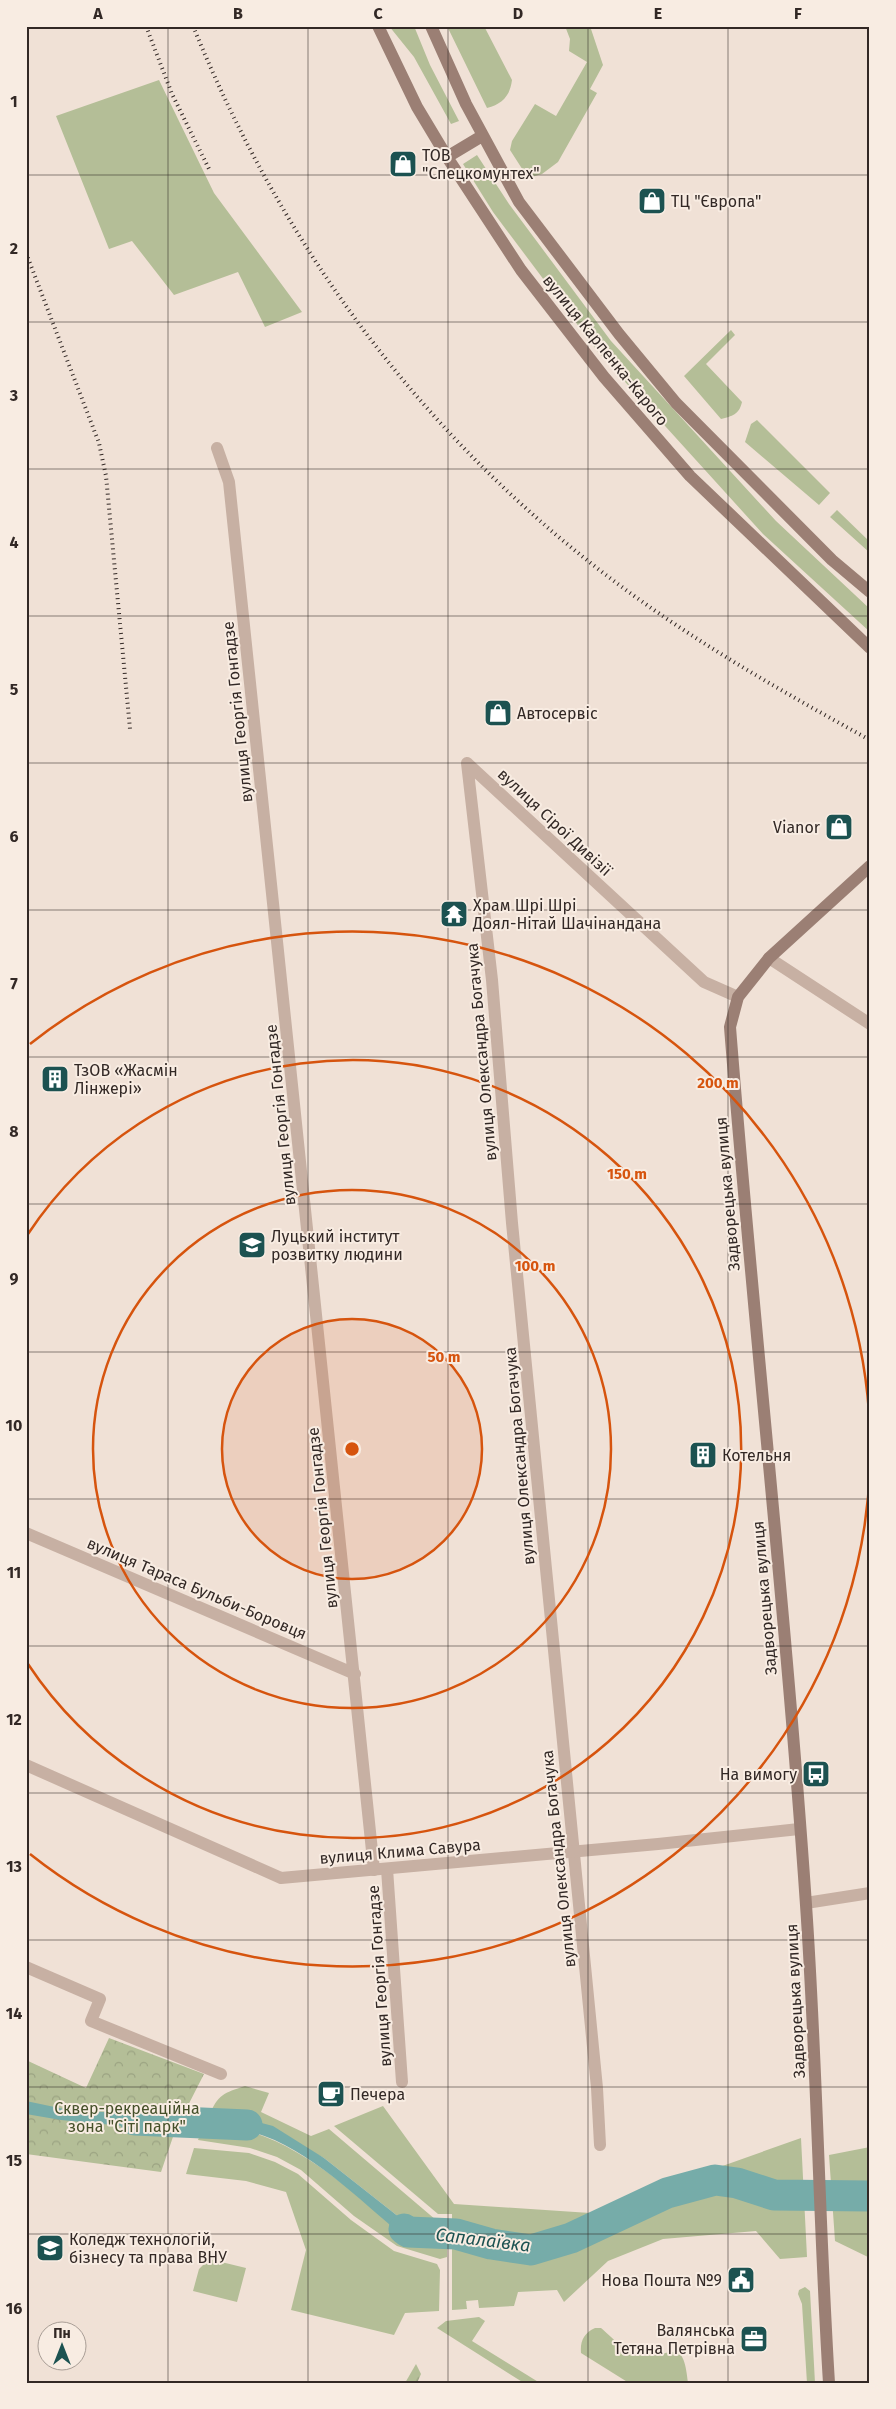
<svg xmlns="http://www.w3.org/2000/svg" width="896" height="2409" font-family="'Fira Sans',sans-serif">
<style>
.green{fill:#b4be97}
.forest{fill:url(#forest-firs)}
.park{fill:url(#park-crowns)}
.water{fill:#76aca9}
.lines{fill:none;stroke-linecap:round;stroke-linejoin:round}
.river{stroke:#76aca9;stroke-width:31}
.minor{stroke:#c7b0a3;stroke-width:12}
.tertiary{stroke:#c7b0a3;stroke-width:12}
.secondary{stroke:#9b7f74;stroke-width:12}
.rail{stroke:#322825;stroke-width:4;stroke-dasharray:1 4;stroke-linecap:butt}
.grid{fill:none;stroke:#322825;stroke-width:1;stroke-opacity:0.55}
.ring{fill:none;stroke:#d6540e;stroke-width:2.5}
.labels{text-anchor:middle;stroke-width:4;stroke-linejoin:round;paint-order:stroke}
.poi-label{font-size:16px;fill:#322825;stroke:#f8ece2;text-anchor:start}
.street-label{font-size:16px;fill:#322825;stroke:#f8ece2}
.park-label{font-size:16px;fill:#455029;stroke:#f8ece2}
.water-label{font-size:18px;font-style:italic;fill:#1c5251;stroke:#f8ece2}
.centre{fill:#d6540e;stroke:#f8ece2;stroke-width:2.5}
.ring-label{font-size:15px;text-anchor:middle;font-weight:bold;fill:#d6540e;stroke:#f8ece2;stroke-width:4;stroke-linejoin:round;paint-order:stroke}
.neatline{fill:none;stroke:#322825;stroke-width:2}
.grid-label{font-size:16px;text-anchor:middle;font-weight:bold;fill:#322825}
</style>
<defs>
<pattern id="forest-firs" width="22" height="20" patternUnits="userSpaceOnUse" patternTransform="scale(1.25)"><rect width="22" height="20" fill="#b4be97"/><path d="M5 1l3.5 6h-7zM16 11l3.5 6h-7z" fill="#9ba382"/></pattern>
<pattern id="park-crowns" width="20" height="18" patternUnits="userSpaceOnUse" patternTransform="scale(1.25)"><rect width="20" height="18" fill="#b4be97"/><path d="M2 6a3 3 0 1 1 6 0M12 15a3 3 0 1 1 6 0" fill="none" stroke="#9ba382"/></pattern>
</defs>
<rect width="100%" height="100%" fill="#f0e1d6"/>
<path class="green" d="M 389,26 L 414,26 L 430,65 L 459,121 L 451,124 L 414,57 Z
M 447,26 L 484,26 L 512,80 C 510,96 502,104 487,108 Z
M 565,26 L 590,26 L 603,65 L 590,89 L 597,93 L 558,162 L 542,174 L 528,178 L 510,150 L 512,141 L 535,104 L 556,116 L 587,62 L 569,51 L 570,39 Z
M 159,80 L 214,193 L 302,312 L 265,327 L 238,272 L 174,295 L 132,241 L 109,249 L 56,116 Z
M 477,155 L 509,204 L 611,341 L 776,521 L 870,609 L 870,632 L 763,534 L 598,352 L 493,212 L 463,164 Z
M 731,330 L 735,335 L 706,364 L 742,402 C 739,415 732,416 721,419 L 684,376 Z
M 757,420 L 830,493 L 819,505 L 745,442 L 751,424 Z
M 837,510 L 870,542 L 870,553 L 830,517 Z
M 245,2086 L 269,2093 L 261,2112 L 311,2136 L 329,2129 L 436,2220 L 446,2222 L 446,2228 L 422,2227 L 404,2221 L 324,2158 L 250,2120 L 209,2116 C 218,2094 224,2093 245,2086 Z
M 383,2106 L 454,2204 L 590,2213 L 801,2138 L 807,2257 L 780,2259 L 756,2231 L 663,2239 L 608,2261 L 564,2302 L 557,2290 L 518,2292 L 514,2306 L 479,2308 L 478,2300 L 466,2301 L 467,2309 L 452,2310 L 452,2214 L 438,2214 L 334,2126 Z
M 236,2128 C 302,2141 361,2200 413,2240 L 447,2239 L 447,2257 L 440,2259 L 397,2246 L 354,2216 L 301,2170 L 277,2157 L 250,2148 L 198,2140 L 202,2129 Z
M 870,2147 L 870,2258 L 835,2241 L 829,2155 Z
M 194,2148 L 249,2153 L 275,2162 L 298,2174 L 351,2220 L 394,2251 L 437,2264 L 440,2270 L 439,2311 L 405,2313 L 394,2335 L 291,2310 L 306,2250 L 286,2192 L 246,2181 L 186,2174 Z
M 209,2259 L 246,2268 L 237,2302 L 193,2291 L 199,2269 Z
M 805,2287 L 810,2291 L 815,2383 L 807,2383 L 802,2304 L 798,2294 L 799,2290 Z
M 479,2317 L 485,2321 L 472,2341 L 540,2383 L 524,2383 L 437,2328 L 446,2321 Z
M 595,2328 L 601,2328 C 612,2337 625,2353 640,2355 C 673,2358 683,2335 688,2383 L 629,2383 L 581,2353 C 580,2341 584,2333 595,2328 Z"/>
<path class="forest" d="M 416,2364 L 421,2374 L 417,2383 L 405,2383 Z"/>
<path class="park" d="M 109,2038 L 204,2074 L 175,2131 L 161,2172 L 26,2154 L 26,2060 L 86,2088 Z"/>
<path class="water" d="M 26,2101 L 64,2109 L 182,2118 L 175,2131 L 61,2120 L 26,2114 Z
M 209,2116 L 250,2120 L 273,2126 L 324,2158 L 404,2221 L 422,2227 L 446,2228 L 447,2239 L 413,2240 L 403,2236 C 358,2199 306,2145 248,2131 C 234,2127 218,2129 202,2129 Z"/>
<g class="lines">
<path class="river" d="M 135,2120 L 247,2125
M 404,2229 L 408,2232 L 456,2234 L 491,2244 L 531,2250 L 571,2238 L 667,2193 L 715,2180 L 737,2183 L 774,2195 L 870,2196"/>
<path class="minor" d="M 217,448 L 229,482 L 374,1870
M 467,763 L 492,980 L 512,1223 L 597,2088 L 600,2145
M 467,763 L 704,982 L 738,997
M 769,958 L 870,1024
M 26,1533 L 355,1674
M 387,1869 L 402,2082
M 806,1903 L 870,1893
M 26,1967 L 100,1999 L 91,2021 L 221,2074"/>
<path class="tertiary" d="M 26,1765 L 281,1878 L 658,1844 L 799,1829"/>
<path class="secondary" d="M 378,26 L 417,107 L 447,157 L 521,270 L 604,377 L 690,476 L 870,648
M 431,26 L 466,104 L 519,202 L 619,334 L 676,403 L 832,560 L 870,592
M 447,157 L 482,136
M 829,2383 C 819,2224 817,2064 806,1905 C 786,1612 753,1320 730,1027 L 738,997 L 769,958 L 870,866"/>
<path class="rail" d="M 146,26 L 172,94 L 209,169
M 193,26 C 287,257 434,452 637,598 C 711,651 790,696 870,740
M 26,253 L 99,443 L 106,476 L 130,729"/>
</g>
<path class="grid" d="M 168,26 L 168,2383M 308,26 L 308,2383M 448,26 L 448,2383M 588,26 L 588,2383M 728,26 L 728,2383M 26,175 L 870,175M 26,322 L 870,322M 26,469 L 870,469M 26,616 L 870,616M 26,763 L 870,763M 26,910 L 870,910M 26,1057 L 870,1057M 26,1204 L 870,1204M 26,1352 L 870,1352M 26,1499 L 870,1499M 26,1646 L 870,1646M 26,1793 L 870,1793M 26,1940 L 870,1940M 26,2087 L 870,2087M 26,2234 L 870,2234"/>
<circle cx="352" cy="1449" r="130" fill="#d6540e" fill-opacity=".12"/>
<g class="ring">
<circle cx="352" cy="1449" r="130"/>
<circle cx="352" cy="1449" r="259"/>
<path d="M28 1234A389 389 0 1 1 28 1664"/>
<path d="M870 1467A518 518 0 0 1 30 1854M30 1044A518 518 0 0 1 870 1431"/>
</g>
<defs>
<symbol id="shop-square" viewBox="-11 -11 22 22"><rect x="-9" y="-9" width="18" height="18" rx="4" fill="#1c5251" stroke="#f8ece2"/><path d="M-5-2.5h2.3a2.7 3.5 0 0 1 5.4 0H5L5.5 6h-11ZM-1.5-2.5h3a1.5 2.3 0 0 0-3 0Z" fill="#fff"/></symbol>
<symbol id="temple-square" viewBox="-11 -11 22 22"><rect x="-9" y="-9" width="18" height="18" rx="4" fill="#1c5251" stroke="#f8ece2"/><path d="M0-6L5-2H3V0L6.5 2.5H4V6H1.5V3h-3V6H-4V2.5H-6.5L-3 0V-2H-5Z" fill="#fff"/></symbol>
<symbol id="building-square" viewBox="-11 -11 22 22"><rect x="-9" y="-9" width="18" height="18" rx="4" fill="#1c5251" stroke="#f8ece2"/><path d="M-4-6H4V6H1V3H-1V6H-4ZM-2.5-4.3h1.7v1.8h-1.7ZM.8-4.3h1.7v1.8H.8ZM-2.5-1h1.7V.8h-1.7ZM.8-1h1.7V.8H.8Z" fill="#fff"/></symbol>
<symbol id="university-square" viewBox="-11 -11 22 22"><rect x="-9" y="-9" width="18" height="18" rx="4" fill="#1c5251" stroke="#f8ece2"/><path d="M0-5L7-2L0 1L-7-2ZM-4 1L0 2.5L4 1V4Q0 6-4 4Z" fill="#fff"/></symbol>
<symbol id="bus-square" viewBox="-11 -11 22 22"><rect x="-9" y="-9" width="18" height="18" rx="4" fill="#1c5251" stroke="#f8ece2"/><path d="M-5-6H5V4H4V6H2V4H-2V6H-4V4H-5ZM-3.5-4V0h7V-4ZM-3.5 1.2v1.5H-2V1.2ZM2 1.2v1.5H3.5V1.2Z" fill="#fff"/></symbol>
<symbol id="cafe-square" viewBox="-11 -11 22 22"><rect x="-9" y="-9" width="18" height="18" rx="4" fill="#1c5251" stroke="#f8ece2"/><path d="M-5.5-4.5H6V0H3Q3 3.5 0 3.5H-2.5Q-5.5 3.5-5.5 0ZM3-3.2v2h1.7v-2ZM-6 4.5H4V6H-6Z" fill="#fff"/></symbol>
<symbol id="civic-square" viewBox="-11 -11 22 22"><rect x="-9" y="-9" width="18" height="18" rx="4" fill="#1c5251" stroke="#f8ece2"/><path d="M-.6-6.5H3V-4.5H.6V-3L4-1V1h2V6H-6V1h2V-1L-.6-3ZM-1.2 2.5V6h2.4V2.5Z" fill="#fff"/></symbol>
<symbol id="office-square" viewBox="-11 -11 22 22"><rect x="-9" y="-9" width="18" height="18" rx="4" fill="#1c5251" stroke="#f8ece2"/><path d="M-6-3h4V-5.5h4V-3h4V5H-6ZM-1-4.5V-3h2v-1.5ZM-6 0V1H6V0Z" fill="#fff"/></symbol>
</defs>
<g fill-rule="evenodd">
<use href="#shop-square" x="387" y="148" width="32" height="32"/>
<use href="#shop-square" x="636" y="185" width="32" height="32"/>
<use href="#shop-square" x="482" y="697" width="32" height="32"/>
<use href="#shop-square" x="823" y="811" width="32" height="32"/>
<use href="#temple-square" x="438" y="898" width="32" height="32"/>
<use href="#building-square" x="39" y="1063" width="32" height="32"/>
<use href="#university-square" x="236" y="1229" width="32" height="32"/>
<use href="#building-square" x="687" y="1439" width="32" height="32"/>
<use href="#bus-square" x="800" y="1758" width="32" height="32"/>
<use href="#cafe-square" x="315" y="2078" width="32" height="32"/>
<use href="#university-square" x="34" y="2232" width="32" height="32"/>
<use href="#civic-square" x="725" y="2264" width="32" height="32"/>
<use href="#office-square" x="738" y="2323" width="32" height="32"/>
</g>
<g class="labels">
<g class="poi-label">
<text x="422" y="161">ТОВ<tspan x="422" dy="18">"Спецкомунтех"</tspan></text>
<text x="671" y="207">ТЦ "Європа"</text>
<text x="517" y="719">Автосервіс</text>
<text x="820" y="833" text-anchor="end">Vianor</text>
<text x="473" y="911">Храм Шрі Шрі<tspan x="473" dy="18">Доял-Нітай Шачінандана</tspan></text>
<text x="74" y="1076">ТзОВ «Жасмін<tspan x="74" dy="18">Лінжері»</tspan></text>
<text x="271" y="1242">Луцький інститут<tspan x="271" dy="18">розвитку людини</tspan></text>
<text x="722" y="1461">Котельня</text>
<text x="797" y="1780" text-anchor="end">На вимогу</text>
<text x="350" y="2100">Печера</text>
<text x="69" y="2245">Коледж технологій,<tspan x="69" dy="18">бізнесу та права ВНУ</tspan></text>
<text x="722" y="2286" text-anchor="end">Нова Пошта №9</text>
<text x="735" y="2336" text-anchor="end">Валянська<tspan x="735" dy="18">Тетяна Петрівна</tspan></text>
</g>
<g class="street-label">
<text transform="translate(606 350) rotate(51)" y="6">вулиця Карпенка-Карого</text>
<text transform="translate(237 712) rotate(-96)" y="6">вулиця Георгія Гонгадзе</text>
<text transform="translate(555 822) rotate(43)" y="6">вулиця Сірої Дивізії</text>
<text transform="translate(481 1052) rotate(-95)" y="6">вулиця Олександра Богачука</text>
<text transform="translate(280 1115) rotate(-96)" y="6">вулиця Георгія Гонгадзе</text>
<text transform="translate(727 1194) rotate(-95)" y="6">Задворецька вулиця</text>
<text transform="translate(519 1456) rotate(-95)" y="6">вулиця Олександра Богачука</text>
<text transform="translate(322 1518) rotate(-96)" y="6">вулиця Георгія Гонгадзе</text>
<text transform="translate(197 1588) rotate(23)" y="6">вулиця Тараса Бульби-Боровця</text>
<text transform="translate(764 1598) rotate(-95)" y="6">Задворецька вулиця</text>
<text transform="translate(400 1851) rotate(-5)" y="6">вулиця Клима Савура</text>
<text transform="translate(558 1859) rotate(-96)" y="6">вулиця Олександра Богачука</text>
<text transform="translate(379 1976) rotate(-94)" y="6">вулиця Георгія Гонгадзе</text>
<text transform="translate(795 2001) rotate(-93)" y="6">Задворецька вулиця</text>
</g>
<g class="park-label">
<text x="127" y="2114">Сквер-рекреаційна<tspan x="127" dy="18">зона "Сіті парк"</tspan></text>
</g>
<g class="water-label">
<text transform="translate(483 2240) rotate(7)" y="6">Сапалаївка</text>
</g>
</g>
<circle cx="352" cy="1449" r="8" class="centre"/>
<g class="ring-label">
<text x="718" y="1088">200 m</text>
<text x="627" y="1179">150 m</text>
<text x="535" y="1271">100 m</text>
<text x="444" y="1362">50 m</text>
</g>
<rect width="896" height="2409" fill="none" stroke="#f8ece2" stroke-width="55"/>
<g transform="translate(62 2346)"><circle r="24" fill="#f8ece2" stroke="#a99e96"/>
<path d="M0-4L9 19L0 12L-9 19Z" fill="#1c5251"/>
<text y="-8" font-size="14" font-weight="bold" text-anchor="middle" fill="#322825">Пн</text>
</g>
<rect x="28" y="28" width="840" height="2354" class="neatline"/>
<g class="grid-label">
<text x="98" y="19">A</text>
<text x="238" y="19">B</text>
<text x="378" y="19">C</text>
<text x="518" y="19">D</text>
<text x="658" y="19">E</text>
<text x="798" y="19">F</text>
<text x="14" y="107">1</text>
<text x="14" y="254">2</text>
<text x="14" y="401">3</text>
<text x="14" y="548">4</text>
<text x="14" y="695">5</text>
<text x="14" y="842">6</text>
<text x="14" y="989">7</text>
<text x="14" y="1137">8</text>
<text x="14" y="1284">9</text>
<text x="14" y="1431">10</text>
<text x="14" y="1578">11</text>
<text x="14" y="1725">12</text>
<text x="14" y="1872">13</text>
<text x="14" y="2019">14</text>
<text x="14" y="2166">15</text>
<text x="14" y="2314">16</text>
</g>
</svg>
